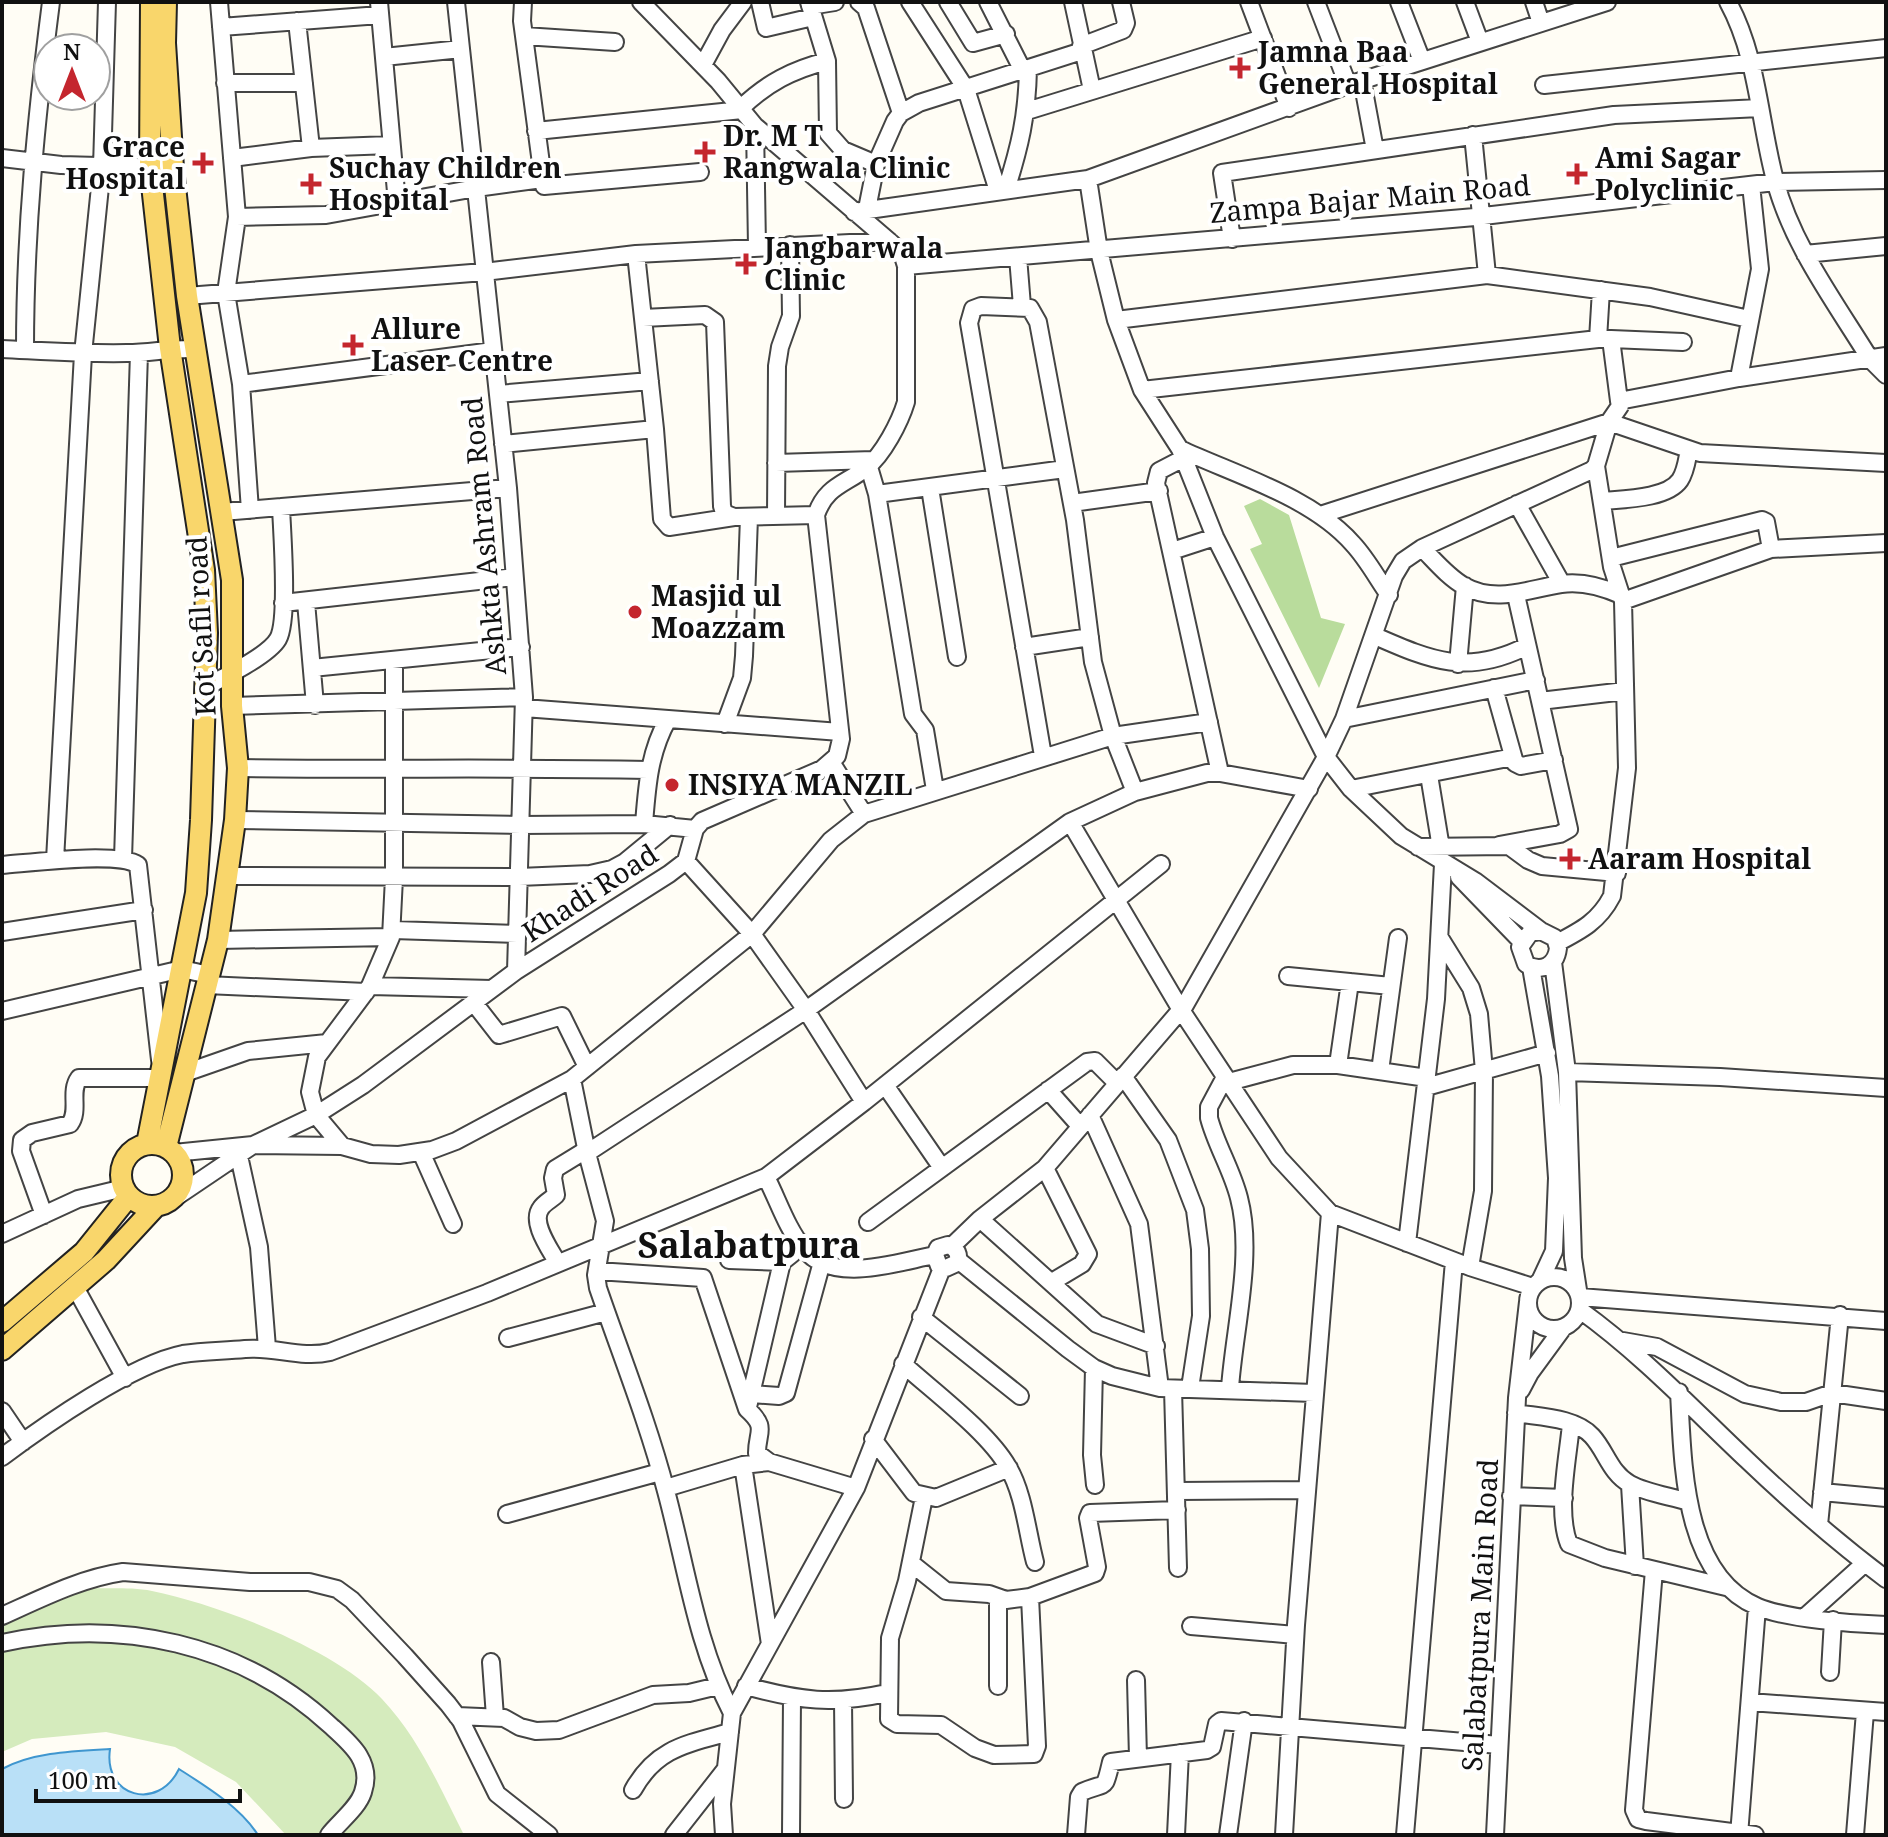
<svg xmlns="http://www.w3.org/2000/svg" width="1888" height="1837" font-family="'Noto Serif',serif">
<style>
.green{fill:#d5ebbd}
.forest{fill:#b9dc9c}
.water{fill:#b9e0f7;stroke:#3f96cf;stroke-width:2}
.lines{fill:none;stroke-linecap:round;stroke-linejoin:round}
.minor-casing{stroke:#444;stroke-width:20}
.major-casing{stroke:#222;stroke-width:24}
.minor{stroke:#fff;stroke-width:16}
.major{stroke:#f9d66b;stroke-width:20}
.poi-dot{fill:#c4262e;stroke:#fff;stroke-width:3}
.labels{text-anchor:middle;stroke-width:8;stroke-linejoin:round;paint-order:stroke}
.poi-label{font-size:28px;font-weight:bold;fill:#111;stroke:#fff;text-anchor:start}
.street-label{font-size:28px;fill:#111;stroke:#fff}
.district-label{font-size:36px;font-weight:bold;fill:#111;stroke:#fff}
</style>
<rect width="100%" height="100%" fill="#fffdf5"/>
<path class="green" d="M 91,1588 C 111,1589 133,1587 152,1591 C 220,1605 335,1649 382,1699 C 419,1738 440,1788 464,1835 L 286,1835 L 236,1782 L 175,1747 L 106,1732 L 32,1739 L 2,1752 L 2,1623 Z"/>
<path class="forest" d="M 1260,499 L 1289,515 L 1321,618 L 1345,624 L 1319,688 L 1250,549 L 1262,544 L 1244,506 Z"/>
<path class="water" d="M 110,1749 C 103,1797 158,1812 179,1769 C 207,1787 240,1807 258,1835 L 2,1835 L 2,1769 C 33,1752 75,1751 110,1749 Z"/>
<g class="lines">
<defs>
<path id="minor" d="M 219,2 L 237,217 L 226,293 L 241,384 L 250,510
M 379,2 L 397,203
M 456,2 L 508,488 L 524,697 L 516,971
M 523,2 L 522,21 L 544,186 L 700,172
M 760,2 L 766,28 L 813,17
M 809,2 L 827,61 L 828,133 L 843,150 L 876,164
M 859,2 L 866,8 L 901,113
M 910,2 L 966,89 L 998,191
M 948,2 L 973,43 L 1006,34
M 988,2 L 1023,71
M 1073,2 L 1092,90
M 1249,2 L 1289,108
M 1316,2 L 1348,85
M 1399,2 L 1422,61
M 1465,2 L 1480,42
M 1534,2 L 1541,23
M 1728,2 C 1758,57 1759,120 1775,180 C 1792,245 1835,302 1870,359 L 1886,375
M 810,6 L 835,2
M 297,21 L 311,148
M 221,27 L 380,15
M 524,36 L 615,42
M 1081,46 L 1123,30 L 1126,23 L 1121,2
M 384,57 L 461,49
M 703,65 L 722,30 L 743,2
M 1362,80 L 1375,150
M 225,83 L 304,83
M 1544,85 L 1886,48
M 741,108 C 767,83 792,70 827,61
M 1027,111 L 1263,38
M 755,126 L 757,247
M 536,131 L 742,110
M 1473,135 L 1487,275
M 2,158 L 61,165 L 173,168
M 232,158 L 311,148 L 390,145
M 1088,179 L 1099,251 L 1116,320 L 1142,390 L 1180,449 L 1215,537 L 1326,757 L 1351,789 L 1401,836 L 1475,881 L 1541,931 L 1555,938 L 1558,948 C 1556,966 1541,973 1526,964 L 1520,947 L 1530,933 L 1541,931
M 1006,190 C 1020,146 1027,116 1028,69
M 867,209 L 876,164 L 895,121 L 901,113 L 919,103 L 1082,51
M 854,212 L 1088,179 L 1348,85 L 1607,2
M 237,217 L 326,215 L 476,188 L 542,179
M 1232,239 L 1222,173 L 1614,115 L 1760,108
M 636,254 L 655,429 L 662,519 L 669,527 L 734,517
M 1805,254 L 1886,246
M 1018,257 L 1022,306
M 906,266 L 1475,217 L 1775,182 L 1886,180
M 1601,290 L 1598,339 L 1611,339 L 1619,401
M 187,296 L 484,272 L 636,254 L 889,241
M 643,318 L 705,315 L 715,322 L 722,506 L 724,513 L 734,517 L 816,515
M 1116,320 L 1487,275 L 1650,297 L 1749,319
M 1611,339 L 1683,342
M 2,349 C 44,351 85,354 127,353 C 150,353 172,348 195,349
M 25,350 C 25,232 36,119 51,2
M 1739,378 L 1760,269 L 1751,185
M 241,384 L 493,351
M 1142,390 L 1598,339
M 498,394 L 650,381
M 503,444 L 655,429
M 1180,449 C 1236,475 1312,497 1353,544 C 1367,559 1377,578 1389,595
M 1184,458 L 1159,471 L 1156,483 L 1220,773
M 776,463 L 873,460
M 869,467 L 877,494 L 913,714 L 925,730 L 935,790
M 930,488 L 957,657
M 877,494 L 1065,469
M 1602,501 C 1623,499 1667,499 1680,480 C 1686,471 1687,459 1689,450
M 1072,503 L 1159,491
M 1517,504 L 1562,584
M 222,512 L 508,488
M 1320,515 L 1609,422 L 1700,453 L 1886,463
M 776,516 L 777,366 L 780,347 L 791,316 L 790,245
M 1422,548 C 1435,561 1448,577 1464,586 C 1496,604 1528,589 1561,584 C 1581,581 1603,587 1621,595
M 1172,551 L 1215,537
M 1611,558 L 1762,520 L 1766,522 L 1771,549
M 1623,601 L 1771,549 L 1886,543
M 306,602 L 315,705
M 283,603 L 514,577
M 1375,636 C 1432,661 1468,676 1527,646
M 1024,647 L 1090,637
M 1458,664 L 1465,586
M 312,668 L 521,647
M 205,687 C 223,678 269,655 278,639 C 289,620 282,533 281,507
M 1494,688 L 1515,763 L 1521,766 L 1554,760
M 1540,701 L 1625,691
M 232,706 L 524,697
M 524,708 L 840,732
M 1344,719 L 1536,680
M 725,724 L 742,678 L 744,656 L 749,517
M 1043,756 L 969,323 L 973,309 L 981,306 L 1030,308 L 1038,322 L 1075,520 L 1093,662 L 1113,736 L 1135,792
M 831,762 L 864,814
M 238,768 C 375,770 512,767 648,770
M 1429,775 L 1441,848
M 1351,789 L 1513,757
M 235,820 L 521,825 L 644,824 L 695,829
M 1070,822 L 1181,1010 L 1279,1158 L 1330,1213 L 1470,1267 L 1533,1287
M 644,824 C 647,786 649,753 668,719
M 1499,845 L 1560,834 L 1569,829 L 1516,595
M 1418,847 L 1509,846 L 1528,860 L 1542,866 L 1617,873
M 123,859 L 139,353
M 55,860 L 83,354 L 102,167 L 107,2
M 686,861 L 752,934 L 806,1010 L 864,1102
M 2,865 C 29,863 118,851 138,865 L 160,1060
M 227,876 L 519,877 L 590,874 L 612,869 L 625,862 L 670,825
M 1459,877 L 1522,942
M 393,930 L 517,934
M 2,932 L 144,910
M 1440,938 L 1471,988 L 1479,1014 L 1484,1071 L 1483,1191 L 1470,1267
M 218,940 L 391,937
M 1557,943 C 1582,930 1599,921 1612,896 L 1627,768 L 1623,601 L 1612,567 L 1596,466
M 1553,962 L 1567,1072 L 1573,1258 L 1578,1290
M 1531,967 L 1550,1076 L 1557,1178 L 1554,1251 L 1540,1281
M 1288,976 L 1391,986
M 206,985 L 366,992
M 370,986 L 492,989
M 474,1003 L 499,1035 L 562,1016 L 587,1067
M 2,1011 L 182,969 L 209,975
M 1338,1065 L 1350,982
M 1380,1071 L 1398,938
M 1567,1072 L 1720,1077 L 1886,1088
M 185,1073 L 248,1051 L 327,1043
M 1123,1076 L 1168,1140 L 1195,1210 L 1200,1249 L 1201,1316 L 1190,1388
M 1225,1077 L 1209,1107 L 1209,1118 C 1216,1145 1232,1170 1239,1198 C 1254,1255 1234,1330 1230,1388
M 572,1079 L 752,934 L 831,840 L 864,814 L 1113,736 L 1209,722
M 1229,1082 L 1293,1065 L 1338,1065 L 1427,1078
M 885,1085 L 942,1168
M 1426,1087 L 1547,1053
M 1048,1090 L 1080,1126
M 1090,1115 L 1139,1224 L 1160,1388
M 342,1146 L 316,1115 L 310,1092 L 317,1057 L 370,986 L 391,937 L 394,878 L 394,661
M 421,1152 L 453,1224
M 174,1153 L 253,1145 L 342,1146 L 371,1154 L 399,1155 L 432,1150 L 456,1141 L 572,1079 L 587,1153 L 605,1221 L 596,1275 L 598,1288 C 621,1355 648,1422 666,1491 C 686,1565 696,1644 732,1713
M 587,1153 L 806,1010 L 1070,822 L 1135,792 L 1207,773 L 1220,773 L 1309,789
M 239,1156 L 259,1247 L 267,1348
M 1045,1168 L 1088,1254 L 1082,1264 L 1052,1282
M 766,1177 C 778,1200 787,1229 804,1249 C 833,1285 897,1262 935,1255 L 938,1248 L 948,1245 C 957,1248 960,1255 957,1263 L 946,1268 L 939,1266 L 935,1255
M 173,1199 L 253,1145 L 316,1115 L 363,1085 L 516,971 L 669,874 L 686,861 L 695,829 L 702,821 L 822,769 L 837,756 L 841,739 L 816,515 C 826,486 844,485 866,468 C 883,455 900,422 906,402 L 906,266 L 902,253 L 889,241 L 755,126 L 718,81 L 641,2
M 44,1215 L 21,1151 L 22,1140 L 32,1133 L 70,1124 C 80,1110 69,1092 79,1078 L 160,1078
M 980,1219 L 1097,1324 L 1156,1346
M 868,1222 L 1087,1062 L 1095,1061 L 1117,1083
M 2,1234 L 78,1199 L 124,1188
M 1407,1243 L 1436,999 L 1443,864
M 952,1246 L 980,1219 L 1045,1168 L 1185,1005 L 1326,757 L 1344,719 L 1394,576 L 1403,561 L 1422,548 L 1592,470 L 1596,466 L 1609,422 L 1620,406 L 1619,401 L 1739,378 L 1886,356
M 729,1260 L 782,1262
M 958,1260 L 1068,1349 L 1094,1368 L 1112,1376 L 1160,1388 L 1314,1393
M 557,1262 C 550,1249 530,1222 541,1208 C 544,1203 552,1199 556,1195 L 553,1178 L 555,1169 L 586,1150
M 597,1271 L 703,1278 L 747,1409 C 768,1428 757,1431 757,1453 L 769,1462
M1528 1303a26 26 0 1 1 52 0a26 26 0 1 1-52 0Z
M 75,1287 L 125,1378
M 1580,1297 L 1886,1321
M 1580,1310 C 1641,1354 1692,1408 1747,1460 C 1791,1502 1838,1543 1886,1579
M 921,1317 L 1020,1396
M 508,1338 L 606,1312
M 1623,1341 L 1657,1347 L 1745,1394 L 1781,1402 L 1806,1402 L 1832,1393 L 1886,1401
M 903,1364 C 934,1392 988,1432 1008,1467 C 1024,1494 1027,1532 1035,1562
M 1094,1368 L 1092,1455 L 1095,1485
M 1173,1389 L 1178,1568
M 1521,1390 L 1530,1373 L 1563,1328
M 1679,1392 C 1683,1462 1682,1575 1758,1607 C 1787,1619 1853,1624 1886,1625
M 752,1394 L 779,1396 L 786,1393 L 822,1262
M 748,1407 L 782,1262 L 792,1254 L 800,1242
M 2,1411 L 23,1442
M 1516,1413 C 1538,1417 1575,1417 1592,1436 C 1606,1451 1610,1473 1630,1484 C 1646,1493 1670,1496 1689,1502
M 1571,1424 C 1568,1458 1556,1512 1569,1544 L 1605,1558 L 1726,1587
M 873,1439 L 914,1493 L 936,1498 L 1009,1468
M 2,1457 C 45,1425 132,1364 183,1354 C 203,1351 224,1351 245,1349 C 274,1346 301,1359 330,1352 L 487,1293 L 766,1177 L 864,1102 L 1161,864
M 743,1465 L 770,1644
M 1630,1485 L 1635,1566
M 666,1488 L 743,1465 L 769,1462 L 856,1488
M 1178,1491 L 1307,1490
M 1822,1492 L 1886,1498
M 1511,1496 L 1564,1498
M 924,1497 L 907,1581 L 890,1638 L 889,1719 L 897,1724 L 941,1725 L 975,1748 L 994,1755 L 1034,1754 L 1037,1746 L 1030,1597
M 507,1514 L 660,1472
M 1819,1525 L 1840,1315
M 911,1563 L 946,1591 L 989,1594 L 1006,1600 L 1030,1597 L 1095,1573 L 1097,1567 L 1088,1518 L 1090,1513 L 1177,1510
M 1654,1570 L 1634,1810 L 1638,1819 L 1646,1821 L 1755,1835
M 998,1598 L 998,1686
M 2,1616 C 40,1599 81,1578 123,1572 L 250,1582 L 309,1582 L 337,1589 L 352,1600 L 405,1656 L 448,1704 L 461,1721 L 497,1794 L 549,1835
M 1806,1616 L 1865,1563
M 1191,1626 L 1295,1635
M 2,1643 C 119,1617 242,1643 331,1726 C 351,1744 373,1762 363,1792 C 358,1808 339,1822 329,1835
M 491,1662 L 495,1717
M 1830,1672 L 1833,1620
M 1136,1680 L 1138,1758
M 746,1686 C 801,1701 832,1705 887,1693
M 843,1700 L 844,1799
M 1750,1702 L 1886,1712
M 457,1716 L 504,1718 L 520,1727 L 536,1731 L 559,1730 L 653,1695 L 689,1693 L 718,1686
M 633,1790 C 656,1748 687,1744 730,1732
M 674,1835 L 725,1770
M 724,1835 L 722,1804 L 732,1713 L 856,1488 L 942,1268
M 791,1835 L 792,1698
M 1076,1835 L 1079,1797 L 1082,1792 C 1107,1781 1104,1792 1111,1762 L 1207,1750 L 1212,1747 L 1217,1724 L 1221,1721 L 1499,1745
M 1176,1835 L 1180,1753
M 1228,1835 L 1244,1721
M 1284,1835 L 1296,1625 L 1330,1213
M 1405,1835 L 1454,1261
M 1495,1835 L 1517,1398 L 1528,1302
M 1739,1835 L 1757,1607
M 1855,1835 L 1865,1712"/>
<path id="major" d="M 166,2 L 165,43 L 173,168 L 187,296 L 232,580 L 232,706 L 238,768 L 235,820 L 218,940 L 166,1147
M 147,1144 L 196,893 L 201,820 L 207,633 L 204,570 L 170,348 L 150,167 L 151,2
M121 1175a31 31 0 1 1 62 0a31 31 0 1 1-62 0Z
M 2,1322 L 84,1252 L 129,1196
M 2,1350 L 106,1260 L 156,1206"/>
</defs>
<use href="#minor" class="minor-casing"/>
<use href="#major" class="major-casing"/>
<use href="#minor" class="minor"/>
<use href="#major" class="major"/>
</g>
<g class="poi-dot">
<path d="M1236 56h8v8h8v8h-8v8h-8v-8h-8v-8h8z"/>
<path d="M701 140h8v8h8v8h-8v8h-8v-8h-8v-8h8z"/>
<path d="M199 151h8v8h8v8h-8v8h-8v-8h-8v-8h8z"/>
<path d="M1573 162h8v8h8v8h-8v8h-8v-8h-8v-8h8z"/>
<path d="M307 172h8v8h8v8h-8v8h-8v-8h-8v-8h8z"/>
<path d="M742 252h8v8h8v8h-8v8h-8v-8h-8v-8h8z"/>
<path d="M349 333h8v8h8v8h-8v8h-8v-8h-8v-8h8z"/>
<circle cx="635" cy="612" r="8"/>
<circle cx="672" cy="785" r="8"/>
<path d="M1566 847h8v8h8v8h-8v8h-8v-8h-8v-8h8z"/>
</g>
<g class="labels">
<g class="poi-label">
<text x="1258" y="62">Jamna Baa<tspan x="1258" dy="32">General Hospital</tspan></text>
<text x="723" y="146">Dr. M T<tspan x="723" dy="32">Rangwala Clinic</tspan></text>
<text x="185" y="157" text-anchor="end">Grace<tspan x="185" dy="32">Hospital</tspan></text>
<text x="1595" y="168">Ami Sagar<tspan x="1595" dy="32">Polyclinic</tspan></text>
<text x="329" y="178">Suchay Children<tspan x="329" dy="32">Hospital</tspan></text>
<text x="764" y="258">Jangbarwala<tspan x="764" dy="32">Clinic</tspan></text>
<text x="371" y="339">Allure<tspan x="371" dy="32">Laser Centre</tspan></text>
<text x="651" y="606">Masjid ul<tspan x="651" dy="32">Moazzam</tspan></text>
<text x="688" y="795">INSIYA MANZIL</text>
<text x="1588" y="869">Aaram Hospital</text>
</g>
<g class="street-label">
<text transform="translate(1370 199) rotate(-5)" y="10">Zampa Bajar Main Road</text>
<text transform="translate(484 536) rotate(-95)" y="10">Ashkta Ashram Road</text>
<text transform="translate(201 626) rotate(-93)" y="10">Kot Safil road</text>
<text transform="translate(590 893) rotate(-33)" y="10">Khadi Road</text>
<text transform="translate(1480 1615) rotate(-87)" y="10">Salabatpura Main Road</text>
</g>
<g class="district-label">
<text x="749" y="1258">Salabatpura</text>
</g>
</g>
<rect width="1888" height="1837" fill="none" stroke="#111111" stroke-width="8"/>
<g transform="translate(72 72)"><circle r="38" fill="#ffffff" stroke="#a0a0a0" stroke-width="2"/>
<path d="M0-6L14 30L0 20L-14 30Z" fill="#c4262e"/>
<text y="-12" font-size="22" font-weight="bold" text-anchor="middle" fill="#111111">N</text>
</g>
<path d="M36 1789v12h204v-12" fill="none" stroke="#111111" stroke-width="4"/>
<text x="48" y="1789" font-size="24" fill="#111111" stroke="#ffffff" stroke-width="6" paint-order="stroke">100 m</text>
</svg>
